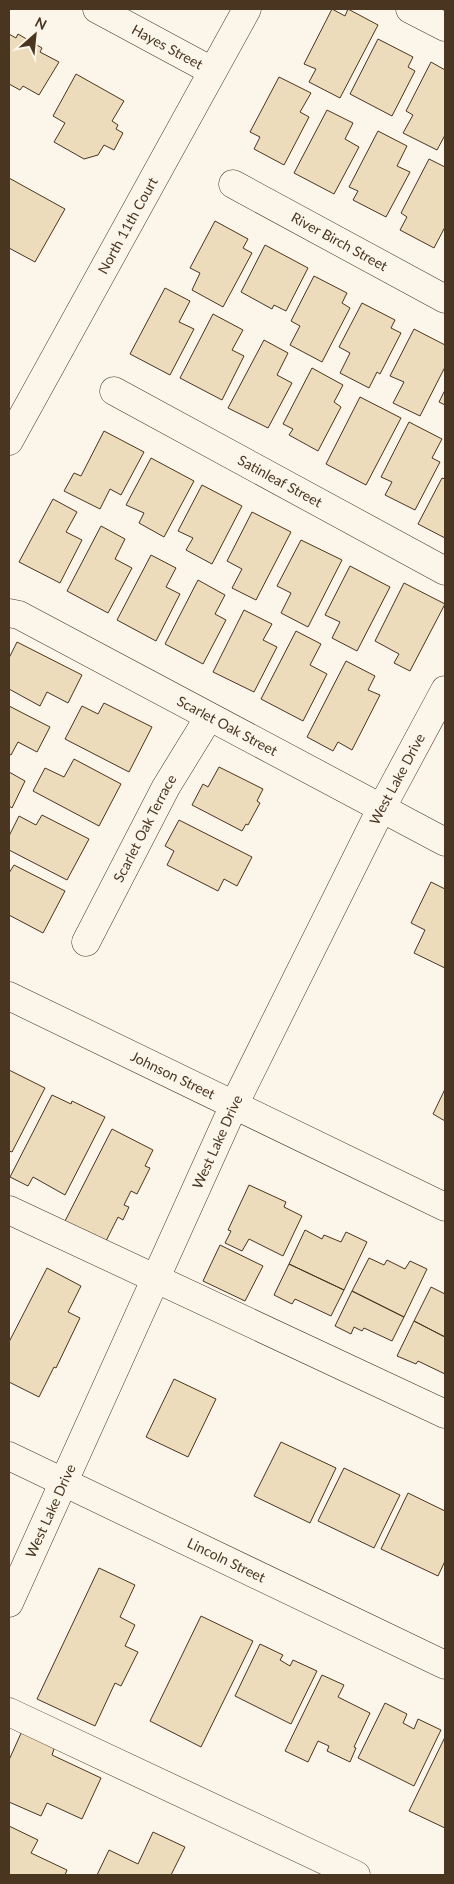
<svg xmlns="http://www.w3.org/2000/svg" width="454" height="1884" font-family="Lato,sans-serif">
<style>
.building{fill:#ecdcbc;stroke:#4a3520}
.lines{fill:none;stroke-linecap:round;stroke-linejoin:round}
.minor-casing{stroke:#4a3520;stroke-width:29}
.minor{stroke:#fbf6e9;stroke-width:28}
.labels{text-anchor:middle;stroke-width:4;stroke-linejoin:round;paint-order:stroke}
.street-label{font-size:14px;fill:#4a3520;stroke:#fbf6e9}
</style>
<rect width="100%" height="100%" fill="#fbf6e9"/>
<path class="building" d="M 332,9 L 345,16 L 348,9 L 378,25 L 340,98 L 309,82 L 316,69 L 304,64 Z
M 9,34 L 16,38 L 18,34 L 42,48 L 40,52 L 59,62 L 39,95 L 23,86 L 20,90 L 9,84 Z
M 378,39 L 413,57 L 408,67 L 415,71 L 392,116 L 350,94 Z
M 431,62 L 445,70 L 445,135 L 437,150 L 403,133 L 413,115 L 406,111 Z
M 76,74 L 124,101 L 112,121 L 118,125 L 116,129 L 123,133 L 114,150 L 104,145 L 98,155 L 84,159 L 54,142 L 65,123 L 53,116 Z
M 279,77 L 311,93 L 300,112 L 309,117 L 284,165 L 254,149 L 260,137 L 250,132 Z
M 327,110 L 353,123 L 345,139 L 359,147 L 334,194 L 294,173 Z
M 378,131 L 407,146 L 397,166 L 410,172 L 386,217 L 353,200 L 358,191 L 349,187 Z
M 429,159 L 445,167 L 445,227 L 434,248 L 400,230 L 407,217 L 401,213 Z
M 9,178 L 65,209 L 35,262 L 9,248 Z
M 215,221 L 248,239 L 243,248 L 252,253 L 223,307 L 192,290 L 200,273 L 190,268 Z
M 265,245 L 308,268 L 286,311 L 274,305 L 272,309 L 241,292 Z
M 314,276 L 347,293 L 342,303 L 350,308 L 322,362 L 290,345 L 300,326 L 291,321 Z
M 165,288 L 190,301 L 179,322 L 194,329 L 170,375 L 130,354 Z
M 362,303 L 395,320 L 391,328 L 401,333 L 380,374 L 377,372 L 369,388 L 340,373 L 350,353 L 339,347 Z
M 213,314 L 243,330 L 232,350 L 244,356 L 222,400 L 180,378 Z
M 414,329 L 445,345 L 445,367 L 420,416 L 393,403 L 404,382 L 390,376 Z
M 264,340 L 288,353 L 277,375 L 292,383 L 268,428 L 228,408 Z
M 312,368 L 343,385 L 334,402 L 341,407 L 318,451 L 289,435 L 293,429 L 283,424 Z
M 445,390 L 445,405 L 439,402 Z
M 360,397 L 401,418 L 366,485 L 326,464 Z
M 409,422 L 442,439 L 432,458 L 440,462 L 415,510 L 385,495 L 392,482 L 381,477 Z
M 104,431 L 144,452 L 121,495 L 110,489 L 100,509 L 64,491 L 74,473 L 81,476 Z
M 151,458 L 194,481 L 164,537 L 139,523 L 144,513 L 126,505 Z
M 442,478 L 445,479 L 445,538 L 418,524 Z
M 202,485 L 242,506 L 212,564 L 186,550 L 193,538 L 178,531 Z
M 53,499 L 77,512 L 66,532 L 82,540 L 60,583 L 19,562 Z
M 252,512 L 291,532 L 256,600 L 232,588 L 242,569 L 227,561 Z
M 101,526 L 125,539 L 115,559 L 132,568 L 108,613 L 67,591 Z
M 301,540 L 342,560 L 308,627 L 281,613 L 291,593 L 277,586 Z
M 151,555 L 176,568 L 166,587 L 180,594 L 156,641 L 117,620 Z
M 350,566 L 390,587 L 357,651 L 332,638 L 340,622 L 325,615 Z
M 198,580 L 225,595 L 215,614 L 226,620 L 203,664 L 165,644 Z
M 404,583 L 445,604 L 410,671 L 394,663 L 399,654 L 375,641 Z
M 244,610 L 272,624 L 263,640 L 277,647 L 254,692 L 213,672 Z
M 296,631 L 321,644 L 310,665 L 327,674 L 303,721 L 261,699 Z
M 17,642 L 82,675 L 68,703 L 47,692 L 40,706 L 9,689 L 9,658 Z
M 346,661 L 375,676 L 368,690 L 380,695 L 352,750 L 338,742 L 333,751 L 307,737 Z
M 104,703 L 152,727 L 129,772 L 65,739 L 82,706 L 98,714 Z
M 9,706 L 50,727 L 37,752 L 18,742 L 11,755 L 9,754 Z
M 74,759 L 121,784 L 99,826 L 33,791 L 45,768 L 64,777 Z
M 219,767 L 263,789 L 257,801 L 260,803 L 248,825 L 246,824 L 242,831 L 192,805 L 203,784 L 208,787 Z
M 9,772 L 25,781 L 12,808 L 9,806 Z
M 42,815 L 89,839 L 67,880 L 9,850 L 9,836 L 19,816 L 36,825 Z
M 179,820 L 252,857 L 237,886 L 224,879 L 218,891 L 167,865 L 174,851 L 165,846 Z
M 14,865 L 65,891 L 43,933 L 9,915 L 9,873 Z
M 431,882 L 445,889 L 445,968 L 414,953 L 425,930 L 411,923 Z
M 9,1070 L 45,1088 L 12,1152 L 9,1151 Z
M 445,1089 L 445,1121 L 433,1114 Z
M 52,1095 L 71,1104 L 72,1101 L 105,1117 L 65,1195 L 33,1177 L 28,1186 L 10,1177 Z
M 112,1129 L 153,1150 L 145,1166 L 150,1168 L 137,1194 L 131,1191 L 124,1205 L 129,1207 L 123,1220 L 118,1217 L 105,1243 L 64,1223 Z
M 249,1185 L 286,1202 L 284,1207 L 302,1216 L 283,1256 L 249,1239 L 242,1251 L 225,1243 L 231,1231 L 228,1230 Z
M 305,1230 L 322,1239 L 324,1235 L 341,1242 L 346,1232 L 367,1242 L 344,1290 L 289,1264 Z
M 220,1245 L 263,1266 L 245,1301 L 203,1281 Z
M 369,1258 L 384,1265 L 387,1260 L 405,1269 L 410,1261 L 427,1269 L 404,1317 L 352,1291 Z
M 289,1264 L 344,1290 L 331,1316 L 295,1299 L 292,1304 L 274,1295 Z
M 47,1268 L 81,1286 L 68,1312 L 80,1318 L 56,1368 L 54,1367 L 39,1397 L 9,1382 L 9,1342 Z
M 431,1287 L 445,1294 L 445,1337 L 414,1321 Z
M 352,1291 L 404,1317 L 392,1341 L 364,1328 L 362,1331 L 354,1327 L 351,1334 L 335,1326 Z
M 414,1321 L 445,1337 L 445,1374 L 418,1361 L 416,1364 L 397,1356 Z
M 174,1379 L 216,1399 L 188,1457 L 146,1437 Z
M 281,1442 L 336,1468 L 310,1523 L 254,1496 Z
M 344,1468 L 400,1495 L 374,1548 L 318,1521 Z
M 408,1493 L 445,1511 L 445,1561 L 438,1576 L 381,1549 Z
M 99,1568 L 135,1585 L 120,1617 L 135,1625 L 125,1646 L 138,1652 L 121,1686 L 115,1683 L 95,1726 L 37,1699 Z
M 201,1616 L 253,1641 L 201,1747 L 150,1721 Z
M 260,1644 L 283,1655 L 280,1660 L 290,1666 L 293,1660 L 317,1671 L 291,1724 L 235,1696 Z
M 322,1675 L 344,1685 L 338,1697 L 370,1713 L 354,1747 L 356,1748 L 350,1762 L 327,1751 L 329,1746 L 318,1741 L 308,1762 L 285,1751 Z
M 385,1703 L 407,1714 L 403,1723 L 414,1729 L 418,1719 L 441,1730 L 414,1786 L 358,1758 Z
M 22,1731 L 55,1746 L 52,1755 L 101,1778 L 82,1819 L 47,1803 L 41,1816 L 9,1802 L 9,1760 Z
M 445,1737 L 445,1828 L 409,1811 Z
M 9,1826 L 38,1840 L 31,1853 L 67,1870 L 65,1875 L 9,1875 Z
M 153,1832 L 185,1847 L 171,1875 L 97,1875 L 109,1850 L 138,1864 Z"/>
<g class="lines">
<defs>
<g id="minor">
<path id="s1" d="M 97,9 L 212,71"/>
<path d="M 410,9 L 445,27"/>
<path id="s2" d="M 233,184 L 445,299"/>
<path id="s3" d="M 114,391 L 445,571"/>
<path id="s4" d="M 9,441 L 247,9"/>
<path id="s5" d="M 9,613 L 19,615 L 445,842"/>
<path id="s6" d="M 86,942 L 166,787 L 209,717"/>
<path id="s7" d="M 9,996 L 445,1207"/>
<path d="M 9,1210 L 445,1414"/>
<path id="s8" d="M 9,1456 L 445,1665"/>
<path id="s9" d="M 9,1603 L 234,1105 L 381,809 L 445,690"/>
<path d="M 9,1712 L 356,1875"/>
</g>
</defs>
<use href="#minor" class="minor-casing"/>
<use href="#minor" class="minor"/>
</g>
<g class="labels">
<g class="street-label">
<text dy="5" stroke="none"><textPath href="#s1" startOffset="80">Hayes Street</textPath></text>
<text dy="5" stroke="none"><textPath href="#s4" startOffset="246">North 11th Court</textPath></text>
<text dy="5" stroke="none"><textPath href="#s2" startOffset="121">River Birch Street</textPath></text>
<text dy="5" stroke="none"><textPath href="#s3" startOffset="189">Satinleaf Street</textPath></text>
<text dy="5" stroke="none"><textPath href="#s5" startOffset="246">Scarlet Oak Street</textPath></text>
<text dy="5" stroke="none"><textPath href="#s9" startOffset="911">West Lake Drive</textPath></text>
<text dy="5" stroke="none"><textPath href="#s6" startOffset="128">Scarlet Oak Terrace</textPath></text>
<text dy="5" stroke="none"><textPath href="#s7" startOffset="182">Johnson Street</textPath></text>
<text dy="5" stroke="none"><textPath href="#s9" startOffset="506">West Lake Drive</textPath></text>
<text dy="5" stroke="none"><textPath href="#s9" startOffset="101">West Lake Drive</textPath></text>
<text dy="5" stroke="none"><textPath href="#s8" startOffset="241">Lincoln Street</textPath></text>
</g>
</g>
<rect width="454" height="1884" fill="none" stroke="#4a3520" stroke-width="20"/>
<g transform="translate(35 35) rotate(27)" stroke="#fbf6e9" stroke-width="4" paint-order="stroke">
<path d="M0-4L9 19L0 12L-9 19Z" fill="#4a3520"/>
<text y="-8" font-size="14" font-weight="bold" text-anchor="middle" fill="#4a3520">N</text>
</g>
</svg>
